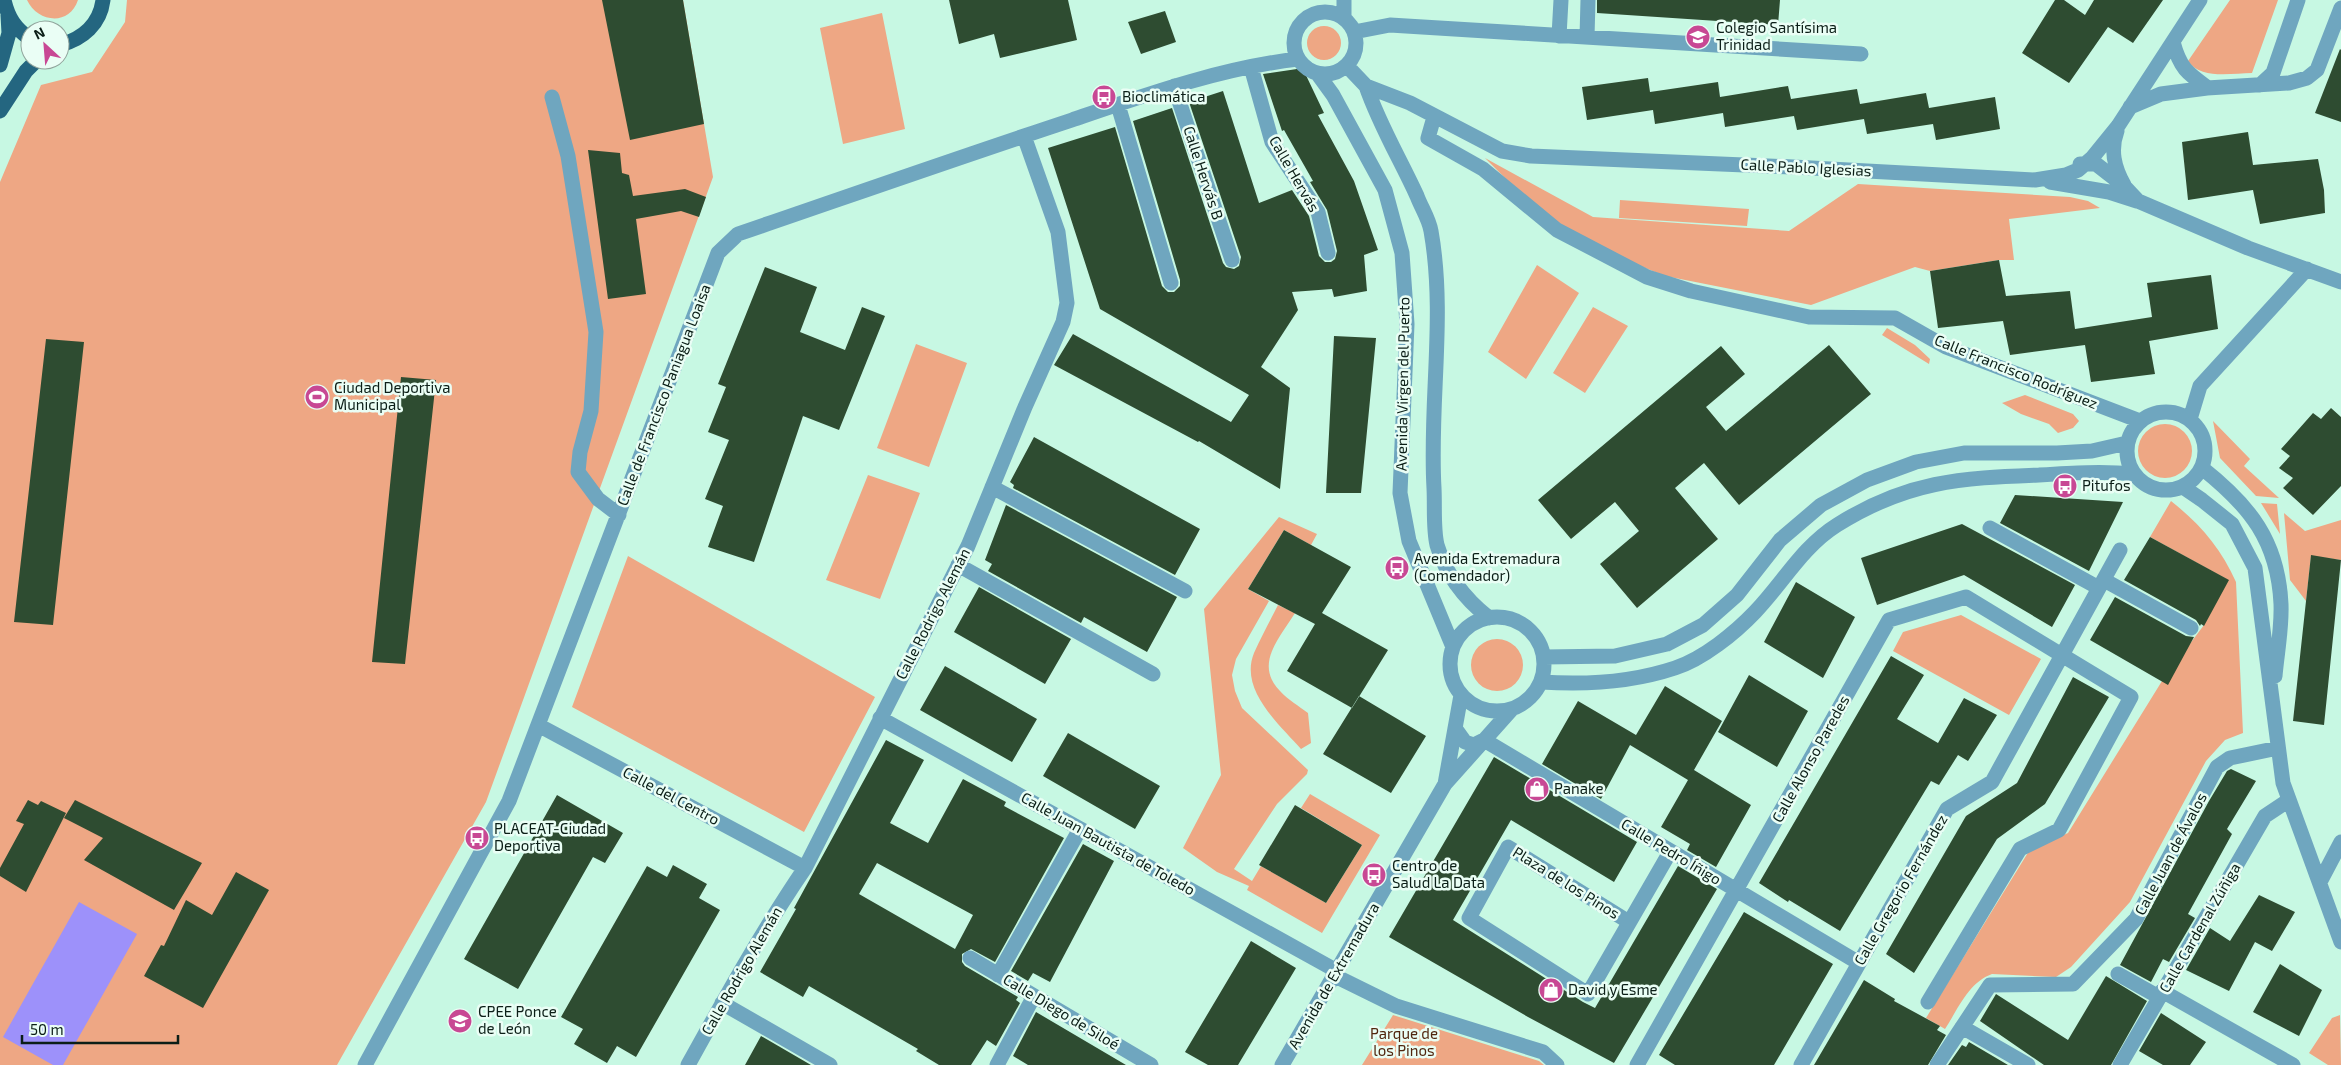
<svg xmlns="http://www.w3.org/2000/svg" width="2341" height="1065" font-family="'Exo 2',sans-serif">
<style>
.green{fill:#eea784}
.water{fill:#9d91fa}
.building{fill:#2e4c31;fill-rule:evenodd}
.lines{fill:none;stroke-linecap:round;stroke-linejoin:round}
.minor{stroke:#6fa6bf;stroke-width:15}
.major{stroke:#246680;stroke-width:15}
.labels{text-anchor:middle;stroke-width:5;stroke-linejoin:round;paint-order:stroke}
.poi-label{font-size:15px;fill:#0b1e17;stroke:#eafef5;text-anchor:start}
.street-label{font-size:15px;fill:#0b1e17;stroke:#eafef5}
.park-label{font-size:15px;fill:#51260e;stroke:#eafef5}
</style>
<rect width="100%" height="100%" fill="#c7f8e3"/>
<path class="green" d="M 27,0 L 78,0 C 69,27 37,22 27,0 Z
M 127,0 L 683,0 L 713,177 L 486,802 L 337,1065 L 0,1065 L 0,182 L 41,85 L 92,72 L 125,22 Z
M 2230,0 L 2278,0 L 2252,73 C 2232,73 2201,80 2188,61 Z
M 882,13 L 905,129 L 843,144 L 820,28 Z
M1307 43a17 17 0 1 1 34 0a17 17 0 1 1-34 0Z
M 1485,158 L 1593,217 L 1789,231 L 1858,184 L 2070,197 L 2088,201 L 2100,208 L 2009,219 L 2014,260 L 1999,260 L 1930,271 L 1915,267 L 1811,305 L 1665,276 L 1623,259 L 1555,222 L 1519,192 Z
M 1620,200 L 1749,209 L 1747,226 L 1619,218 Z
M 1537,265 L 1579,293 L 1526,379 L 1488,352 Z
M 1593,307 L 1628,326 L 1585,393 L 1553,373 Z
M 1887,328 L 1915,345 L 1930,359 L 1929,364 L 1882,335 Z
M 916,344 L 967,363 L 929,467 L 877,448 Z
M 2025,395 L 2073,414 L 2079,421 L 2073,428 L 2058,433 L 2049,424 L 2021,414 L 2002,403 Z
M 2213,421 L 2250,459 L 2244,466 L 2279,498 L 2256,496 L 2220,458 Z
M2138 451a27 27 0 1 1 54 0a27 27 0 1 1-54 0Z
M 868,475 L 920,493 L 880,599 L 826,580 Z
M 2171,501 C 2200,524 2221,548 2236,582 L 2243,733 L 2225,740 L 2206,761 L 2130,902 L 2071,967 L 2056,977 L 1992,974 C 1969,982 1958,1009 1945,1029 L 1926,1018 L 2029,851 L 2068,833 L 2162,681 L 2204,625 L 2228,580 L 2150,537 Z
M 2261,503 L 2277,504 L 2280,534 Z
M 2284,513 L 2305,531 L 2341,520 L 2341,560 L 2311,556 L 2306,601 L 2290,580 Z
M 1279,517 L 1317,534 L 1311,545 L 1284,530 L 1248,589 L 1269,601 L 1236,659 L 1232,675 L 1235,691 L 1242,708 L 1308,770 L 1307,774 L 1277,804 L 1234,869 L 1252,881 L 1261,866 L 1326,903 L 1362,845 L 1301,808 L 1310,794 L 1380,835 L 1322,933 L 1247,890 L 1249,886 L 1217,872 L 1183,848 L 1221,775 L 1204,609 Z
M 628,556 L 875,697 L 804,832 L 572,707 Z
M 1278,605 L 1295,613 C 1279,639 1254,664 1280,691 C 1288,700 1299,706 1308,713 L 1311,743 L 1301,749 C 1279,724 1239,690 1254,653 C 1261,637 1270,621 1278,605 Z
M 1961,615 L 2041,659 L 2009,715 L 1893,651 L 1903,632 Z
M1471 665a26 26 0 1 1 52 0a26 26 0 1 1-52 0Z
M 1393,1015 L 1539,1061 L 1544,1065 L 1362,1065 Z
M 2340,1015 L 2341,1065 L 2328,1065 L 2309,1053 L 2332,1018 Z"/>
<path class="water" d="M 79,902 L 137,934 L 63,1065 L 53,1065 L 3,1037 Z"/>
<path class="building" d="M 602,0 L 683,0 L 704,124 L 630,140 Z
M 949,0 L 1068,0 L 1077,40 L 1000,58 L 994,34 L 959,44 Z
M 1597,0 L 1780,0 L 1778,25 L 1597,13 Z
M 2055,0 L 2064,0 L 2085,15 L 2094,0 L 2163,0 L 2133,43 L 2108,27 L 2069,83 L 2022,53 Z
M 1165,11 L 1176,42 L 1141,54 L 1128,22 Z
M 2340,49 L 2341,50 L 2341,122 L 2315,113 Z
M 1297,69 L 1303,69 L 1324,113 L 1318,115 L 1354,181 L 1378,250 L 1364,255 L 1367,291 L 1334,297 L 1332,289 L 1292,292 L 1298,310 L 1261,367 L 1290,388 L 1280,489 L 1199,441 L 1198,442 L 1054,365 L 1073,334 L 1231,422 L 1249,395 L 1100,309 L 1048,148 L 1115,127 L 1162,286 L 1168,292 L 1174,292 L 1180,286 L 1180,280 L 1133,121 L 1172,108 L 1223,263 L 1226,267 L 1234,269 L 1239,266 L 1241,257 L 1189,102 L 1223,91 L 1259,203 L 1292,190 L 1309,216 L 1319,256 L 1325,262 L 1331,262 L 1335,259 L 1337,251 L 1327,210 L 1310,182 L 1313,181 L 1284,130 L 1282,131 L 1263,74 Z
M 1648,78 L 1650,92 L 1718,82 L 1720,97 L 1788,86 L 1791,99 L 1857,89 L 1860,104 L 1926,93 L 1929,108 L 1995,97 L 2000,129 L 1936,140 L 1933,124 L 1867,134 L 1864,119 L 1797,130 L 1794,116 L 1725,127 L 1723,113 L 1655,124 L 1653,110 L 1587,120 L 1582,87 Z
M 2248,132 L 2253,165 L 2318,159 L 2324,190 L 2325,213 L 2260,224 L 2253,190 L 2188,200 L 2182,142 Z
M 588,150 L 620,153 L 622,173 L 629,175 L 633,196 L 685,189 L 706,197 L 699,217 L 681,211 L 636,219 L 646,294 L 608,299 Z
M 1999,260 L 2006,296 L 2070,291 L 2075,329 L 2152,317 L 2147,283 L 2211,275 L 2218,329 L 2149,341 L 2155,374 L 2091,382 L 2085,345 L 2010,355 L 2003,321 L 1938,328 L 1930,271 Z
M 765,267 L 817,287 L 800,332 L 845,350 L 862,307 L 885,316 L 839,430 L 803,416 L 754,562 L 708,547 L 723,506 L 705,499 L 729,440 L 708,432 L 726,387 L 718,384 Z
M 1334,336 L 1376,338 L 1361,493 L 1326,493 Z
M 46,339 L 84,342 L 53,625 L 14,622 Z
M 1829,345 L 1871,394 L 1739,505 L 1704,463 L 1675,488 L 1718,539 L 1637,608 L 1600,564 L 1639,531 L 1615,502 L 1571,539 L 1538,500 L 1721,346 L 1745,374 L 1706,407 L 1726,431 Z
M 401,377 L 436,380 L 405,664 L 372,662 Z
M 2331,408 L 2341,417 L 2341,486 L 2313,515 L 2283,488 L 2293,478 L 2279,468 L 2290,456 L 2281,449 L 2313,413 L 2321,419 Z
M 1034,437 L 1200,529 L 1175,575 L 1013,488 L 1014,485 L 1010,482 Z
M 2015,495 L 2123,502 L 2089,571 L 2000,523 Z
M 1006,505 L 1177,597 L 1147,652 L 1084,617 L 1081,623 L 988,571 L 992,564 L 985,560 Z
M 1962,524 L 2075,585 L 2052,627 L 1964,575 L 1877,605 L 1861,558 Z
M 1284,530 L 1351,567 L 1322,613 L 1388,650 L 1352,708 L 1287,671 L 1315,624 L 1248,589 Z
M 2150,537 L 2229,580 L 2204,626 L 2201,624 L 2200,626 L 2196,620 L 2124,580 Z
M 2311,555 L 2341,560 L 2324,725 L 2293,721 Z
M 1796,582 L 1855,617 L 1823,678 L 1764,642 Z
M 979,587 L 1071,639 L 1045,684 L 954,632 Z
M 2115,597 L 2186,636 L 2194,637 L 2168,685 L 2090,640 Z
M 1891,656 L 1924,675 L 1897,719 L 1938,743 L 1964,698 L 1997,715 L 1968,761 L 1958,755 L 1939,785 L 1931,781 L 1840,931 L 1789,900 L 1788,902 L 1759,883 Z
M 945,666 L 1037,719 L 1012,762 L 920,710 Z
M 1749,675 L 1808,711 L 1777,767 L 1718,732 Z
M 2073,677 L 2109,697 L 2045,804 L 1997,839 L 1914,973 L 1886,954 L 1966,816 L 2017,783 Z
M 1665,686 L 1722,721 L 1694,770 L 1751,805 L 1716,867 L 1687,850 L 1690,844 L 1661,827 L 1688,780 L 1630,745 L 1601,799 L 1542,764 L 1578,701 L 1636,735 Z
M 1359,696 L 1426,736 L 1391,793 L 1323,754 Z
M 1068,733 L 1160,786 L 1135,829 L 1043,776 Z
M 886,740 L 924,760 L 890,823 L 928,843 L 963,779 L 1006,802 L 1004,806 L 1064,838 L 995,962 L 971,949 L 962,954 L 962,962 L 965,966 L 1018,997 L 1016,1000 L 1020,1003 L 996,1046 L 987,1040 L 971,1065 L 939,1065 L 916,1051 L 918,1049 L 809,986 L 803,997 L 760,972 L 796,909 L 794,908 ZM 877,863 L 973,915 L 955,949 L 859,894 Z
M 1494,757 L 1637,842 L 1614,882 L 1511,820 L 1453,920 L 1583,1002 L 1595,1008 L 1678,866 L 1717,889 L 1614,1063 L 1528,1017 L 1389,937 Z
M 2231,769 L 2256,781 L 2227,829 L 2232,834 L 2188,914 L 2195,918 L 2169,962 L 2163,959 L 2151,982 L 2120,965 L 2209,801 L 2227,771 Z
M 557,795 L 623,833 L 605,863 L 593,857 L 518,989 L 464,959 Z
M 28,800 L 38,805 L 41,801 L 66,813 L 26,892 L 0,876 L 0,868 L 24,824 L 16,821 Z
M 75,800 L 202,863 L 174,910 L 84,860 L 103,838 L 64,818 Z
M 1295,805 L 1362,845 L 1326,903 L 1259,865 Z
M 1083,844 L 1114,861 L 1050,982 L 1033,973 L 1028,981 L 1011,971 Z
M 673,865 L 707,884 L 699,898 L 720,910 L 636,1057 L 617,1046 L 607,1063 L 574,1044 L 583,1029 L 561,1017 L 647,866 L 667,877 Z
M 236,872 L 269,890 L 203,1008 L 144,976 L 161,945 L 164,946 L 186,900 L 212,915 Z
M 2259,895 L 2295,912 L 2272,951 L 2255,942 L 2229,991 L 2186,970 L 2210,928 L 2230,941 Z
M 1744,912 L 1833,964 L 1774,1065 L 1675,1065 L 1659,1055 Z
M 1251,941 L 1296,968 L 1238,1065 L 1208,1065 L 1185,1052 Z
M 2280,964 L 2322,990 L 2299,1036 L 2253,1012 Z
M 2106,976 L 2147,1001 L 2111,1065 L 2044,1065 L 1980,1021 L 1996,994 L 2068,1040 Z
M 1864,980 L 1895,999 L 1894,1001 L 1940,1026 L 1937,1030 L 1946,1035 L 1928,1065 L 1814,1065 Z
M 1036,1012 L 1126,1065 L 1028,1065 L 1013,1056 Z
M 2161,1013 L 2206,1042 L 2190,1065 L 2163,1065 L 2139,1051 Z
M 761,1036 L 811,1065 L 745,1065 Z
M 1969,1042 L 2008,1065 L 1948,1065 L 1962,1045 L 1966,1047 Z"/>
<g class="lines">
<path class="minor" d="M 1344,0 L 1344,18
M1294 43a31 31 0 1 1 62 0a31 31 0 1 1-62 0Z
M 1354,32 L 1390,25 L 1861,54
M 1559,36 L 1561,0
M 1587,37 L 1588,0
M 2173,42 C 2180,68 2187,73 2208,88
M 1347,66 L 1366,86 L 1410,103 L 1502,151 L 1531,156 L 1793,167 L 2035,180 L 2066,175 L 2078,170 L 2092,158 L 2118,126 L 2200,0
M 1251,67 L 1272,142 L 1318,212 L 1328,253
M 1317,73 L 1333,95 L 1385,190 L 1402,253 L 1407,324 L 1400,493 L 1409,541 L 1453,647
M 2260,85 L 2273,73 L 2298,0
M 1174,86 L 1232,260
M 1366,86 C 1379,124 1400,159 1417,196 C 1421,207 1429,219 1431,231 C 1446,316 1429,403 1434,488 C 1435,506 1433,528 1437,545 C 1446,575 1465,599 1489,618
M 552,97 L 568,156 L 596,332 L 591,411 L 580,452 L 578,472 L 598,499 L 619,515
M 1118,105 L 1171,283
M 2130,107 L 2161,94 L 2207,88 L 2289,83 L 2307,78 L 2317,70 L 2341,8
M 1434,117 L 1428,138 L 1483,169 L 1557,230 L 1647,277 L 1691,291 L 1809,317 L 1895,318 L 1946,347 L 2140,421
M 2117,131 C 2110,150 2114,167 2124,185
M 2080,164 L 2096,164 L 2123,185 L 2138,201 L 2248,248 L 2341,282
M 2050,182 L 2109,192 L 2137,201
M2127 451a39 39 0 1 1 78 0a39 39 0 1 1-78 0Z
M 2190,419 L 2200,386 L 2307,269
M 2202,468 C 2250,506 2278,541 2281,604 C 2282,628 2277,653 2275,676
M 992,487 L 1185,591
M 2183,487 L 2202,500 L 2232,524 L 2255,568 L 2283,783 L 2341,942
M 1990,528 L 2099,588
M 958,565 L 1153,674
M 2104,580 L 2191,628
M1450 664a47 47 0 1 1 94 0a47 47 0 1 1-94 0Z
M 1544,657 L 1615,656 L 1667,644 L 1703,625 L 1737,595 L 1780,540 L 1821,505 L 1867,480 L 1916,462 L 1964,453 L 2057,453 L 2092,451 L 2127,443
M 1541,682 C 1585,685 1633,682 1675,668 C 1703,659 1735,633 1755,612 C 1783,583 1802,547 1837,525 C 1907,481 1960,478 2039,475 C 2071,473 2103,471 2134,474
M 880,718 L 1337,971
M 538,725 L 805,868
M 1455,728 L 1465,742 L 1474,745 L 1484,740 L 1859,963
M 1445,784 L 1461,695
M 2320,882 L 2341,842
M 1629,922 L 1508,847 L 1469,918 L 1588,994 L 1670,852
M 970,958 L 1151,1065
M 2118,974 L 2159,997
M 998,975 L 1080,829
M 1333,975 L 1396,1006 L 1543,1052 L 1557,1065
M 2162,991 L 2293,1065
M 722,1003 L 830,1065
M 1962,1027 L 2028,1065
M 365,1065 L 509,801 L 718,253 L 738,234 C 849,196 960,157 1072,120 C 1145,95 1221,68 1298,59
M 688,1065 C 725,998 762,931 805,868 L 968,546 L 1025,407 L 1063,322 L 1067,303 L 1058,232 L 1024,136
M 997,1065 L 1034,996
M 1282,1065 L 1445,784 L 1512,709
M 1637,1065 L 1889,620 L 1966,597 L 2131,697 L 2059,830 L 2020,849 L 1928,1002
M 1801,1065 L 1947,809 L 1992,782 L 2120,550
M 1937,1065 L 1990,985 L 2073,984 L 2136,919 L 2217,767 L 2230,758 L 2278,748
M 2120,1065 L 2265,816 L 2289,800"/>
<path class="major" d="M 4,0 C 8,18 15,28 30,39
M 60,45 C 83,39 100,24 103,0
M 0,65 L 9,33 L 8,15
M 0,111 L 26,71 L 37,60"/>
</g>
<defs>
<symbol id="school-disc" viewBox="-11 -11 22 22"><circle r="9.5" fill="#c84894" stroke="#eafef5"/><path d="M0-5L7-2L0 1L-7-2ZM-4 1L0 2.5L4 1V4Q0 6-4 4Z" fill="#fff"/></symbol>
<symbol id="bus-disc" viewBox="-11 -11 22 22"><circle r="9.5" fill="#c84894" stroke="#eafef5"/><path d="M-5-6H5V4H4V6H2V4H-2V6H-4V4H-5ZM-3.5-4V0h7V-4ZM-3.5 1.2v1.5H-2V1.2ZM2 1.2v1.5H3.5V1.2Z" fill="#fff"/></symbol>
<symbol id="stadium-disc" viewBox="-11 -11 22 22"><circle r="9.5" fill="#c84894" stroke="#eafef5"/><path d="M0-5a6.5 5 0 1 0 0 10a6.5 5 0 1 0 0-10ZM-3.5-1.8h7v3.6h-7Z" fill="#fff"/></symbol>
<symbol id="shop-disc" viewBox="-11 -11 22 22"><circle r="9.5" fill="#c84894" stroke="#eafef5"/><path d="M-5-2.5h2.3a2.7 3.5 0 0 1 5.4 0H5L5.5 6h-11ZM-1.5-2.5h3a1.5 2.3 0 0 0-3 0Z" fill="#fff"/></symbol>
</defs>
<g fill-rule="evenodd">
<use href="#school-disc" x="1684" y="23" width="28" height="28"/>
<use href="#bus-disc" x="1090" y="83" width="28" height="28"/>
<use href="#stadium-disc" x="303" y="383" width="28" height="28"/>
<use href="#bus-disc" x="2051" y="472" width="28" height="28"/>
<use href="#bus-disc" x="1383" y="554" width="28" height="28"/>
<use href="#shop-disc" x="1523" y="775" width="28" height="28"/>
<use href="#bus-disc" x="463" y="824" width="28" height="28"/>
<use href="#bus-disc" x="1360" y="861" width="28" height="28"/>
<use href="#shop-disc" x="1537" y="976" width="28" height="28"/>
<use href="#school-disc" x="446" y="1007" width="28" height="28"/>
</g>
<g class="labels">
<g class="poi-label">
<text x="1716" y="33">Colegio Santísima<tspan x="1716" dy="17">Trinidad</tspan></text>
<text x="1122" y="102">Bioclimática</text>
<text x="334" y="393">Ciudad Deportiva<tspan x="334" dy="17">Municipal</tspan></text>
<text x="2082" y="491">Pitufos</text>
<text x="1414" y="564">Avenida Extremadura<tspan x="1414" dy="17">(Comendador)</tspan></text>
<text x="1554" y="794">Panake</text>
<text x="494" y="834">PLACEAT-Ciudad<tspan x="494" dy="17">Deportiva</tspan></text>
<text x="1392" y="871">Centro de<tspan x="1392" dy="17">Salud La Data</tspan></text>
<text x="1568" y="995">David y Esme</text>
<text x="478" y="1017">CPEE Ponce<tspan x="478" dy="17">de León</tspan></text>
</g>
<g class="street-label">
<text transform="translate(1806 168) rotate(3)" y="5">Calle Pablo Iglesias</text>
<text transform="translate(1203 173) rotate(72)" y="5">Calle Hervás B</text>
<text transform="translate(1294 174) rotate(60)" y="5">Calle Hervás</text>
<text transform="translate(2016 372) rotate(22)" y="5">Calle Francisco Rodríguez</text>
<text transform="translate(1403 384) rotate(-89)" y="5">Avenida Virgen del Puerto</text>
<text transform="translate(664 395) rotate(-69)" y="5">Calle de Francisco Paniagua Loaisa</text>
<text transform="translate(933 614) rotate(-63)" y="5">Calle Rodrigo Alemán</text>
<text transform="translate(1811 759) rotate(-61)" y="5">Calle Alonso Paredes</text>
<text transform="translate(671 796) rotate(28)" y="5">Calle del Centro</text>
<text transform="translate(1108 844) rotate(29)" y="5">Calle Juan Bautista de Toledo</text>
<text transform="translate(1671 852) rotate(31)" y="5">Calle Pedro Íñigo</text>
<text transform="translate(2171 854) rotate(-62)" y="5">Calle Juan de Ávalos</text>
<text transform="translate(1566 883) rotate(32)" y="5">Plaza de los Pinos</text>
<text transform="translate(1901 890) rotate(-60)" y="5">Calle Gregorio Fernández</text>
<text transform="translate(2200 928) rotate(-60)" y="5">Calle Cardenal Zúñiga</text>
<text transform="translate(742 971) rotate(-60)" y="5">Calle Rodrigo Alemán</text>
<text transform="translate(1334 976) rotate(-60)" y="5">Avenida de Extremadura</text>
<text transform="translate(1061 1012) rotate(31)" y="5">Calle Diego de Siloé</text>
</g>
<g class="park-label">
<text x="1404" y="1039">Parque de<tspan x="1404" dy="17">los Pinos</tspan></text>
</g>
</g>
<g transform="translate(45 45) rotate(334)"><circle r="24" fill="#eafef5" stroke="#91a49c"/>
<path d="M0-4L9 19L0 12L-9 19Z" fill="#c84894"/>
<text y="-8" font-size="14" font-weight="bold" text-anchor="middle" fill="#0b1e17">N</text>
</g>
<path d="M22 1035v8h156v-8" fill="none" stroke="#0b1e17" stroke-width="2.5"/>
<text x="30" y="1035" font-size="15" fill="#0b1e17" stroke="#eafef5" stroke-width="4" paint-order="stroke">50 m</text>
</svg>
